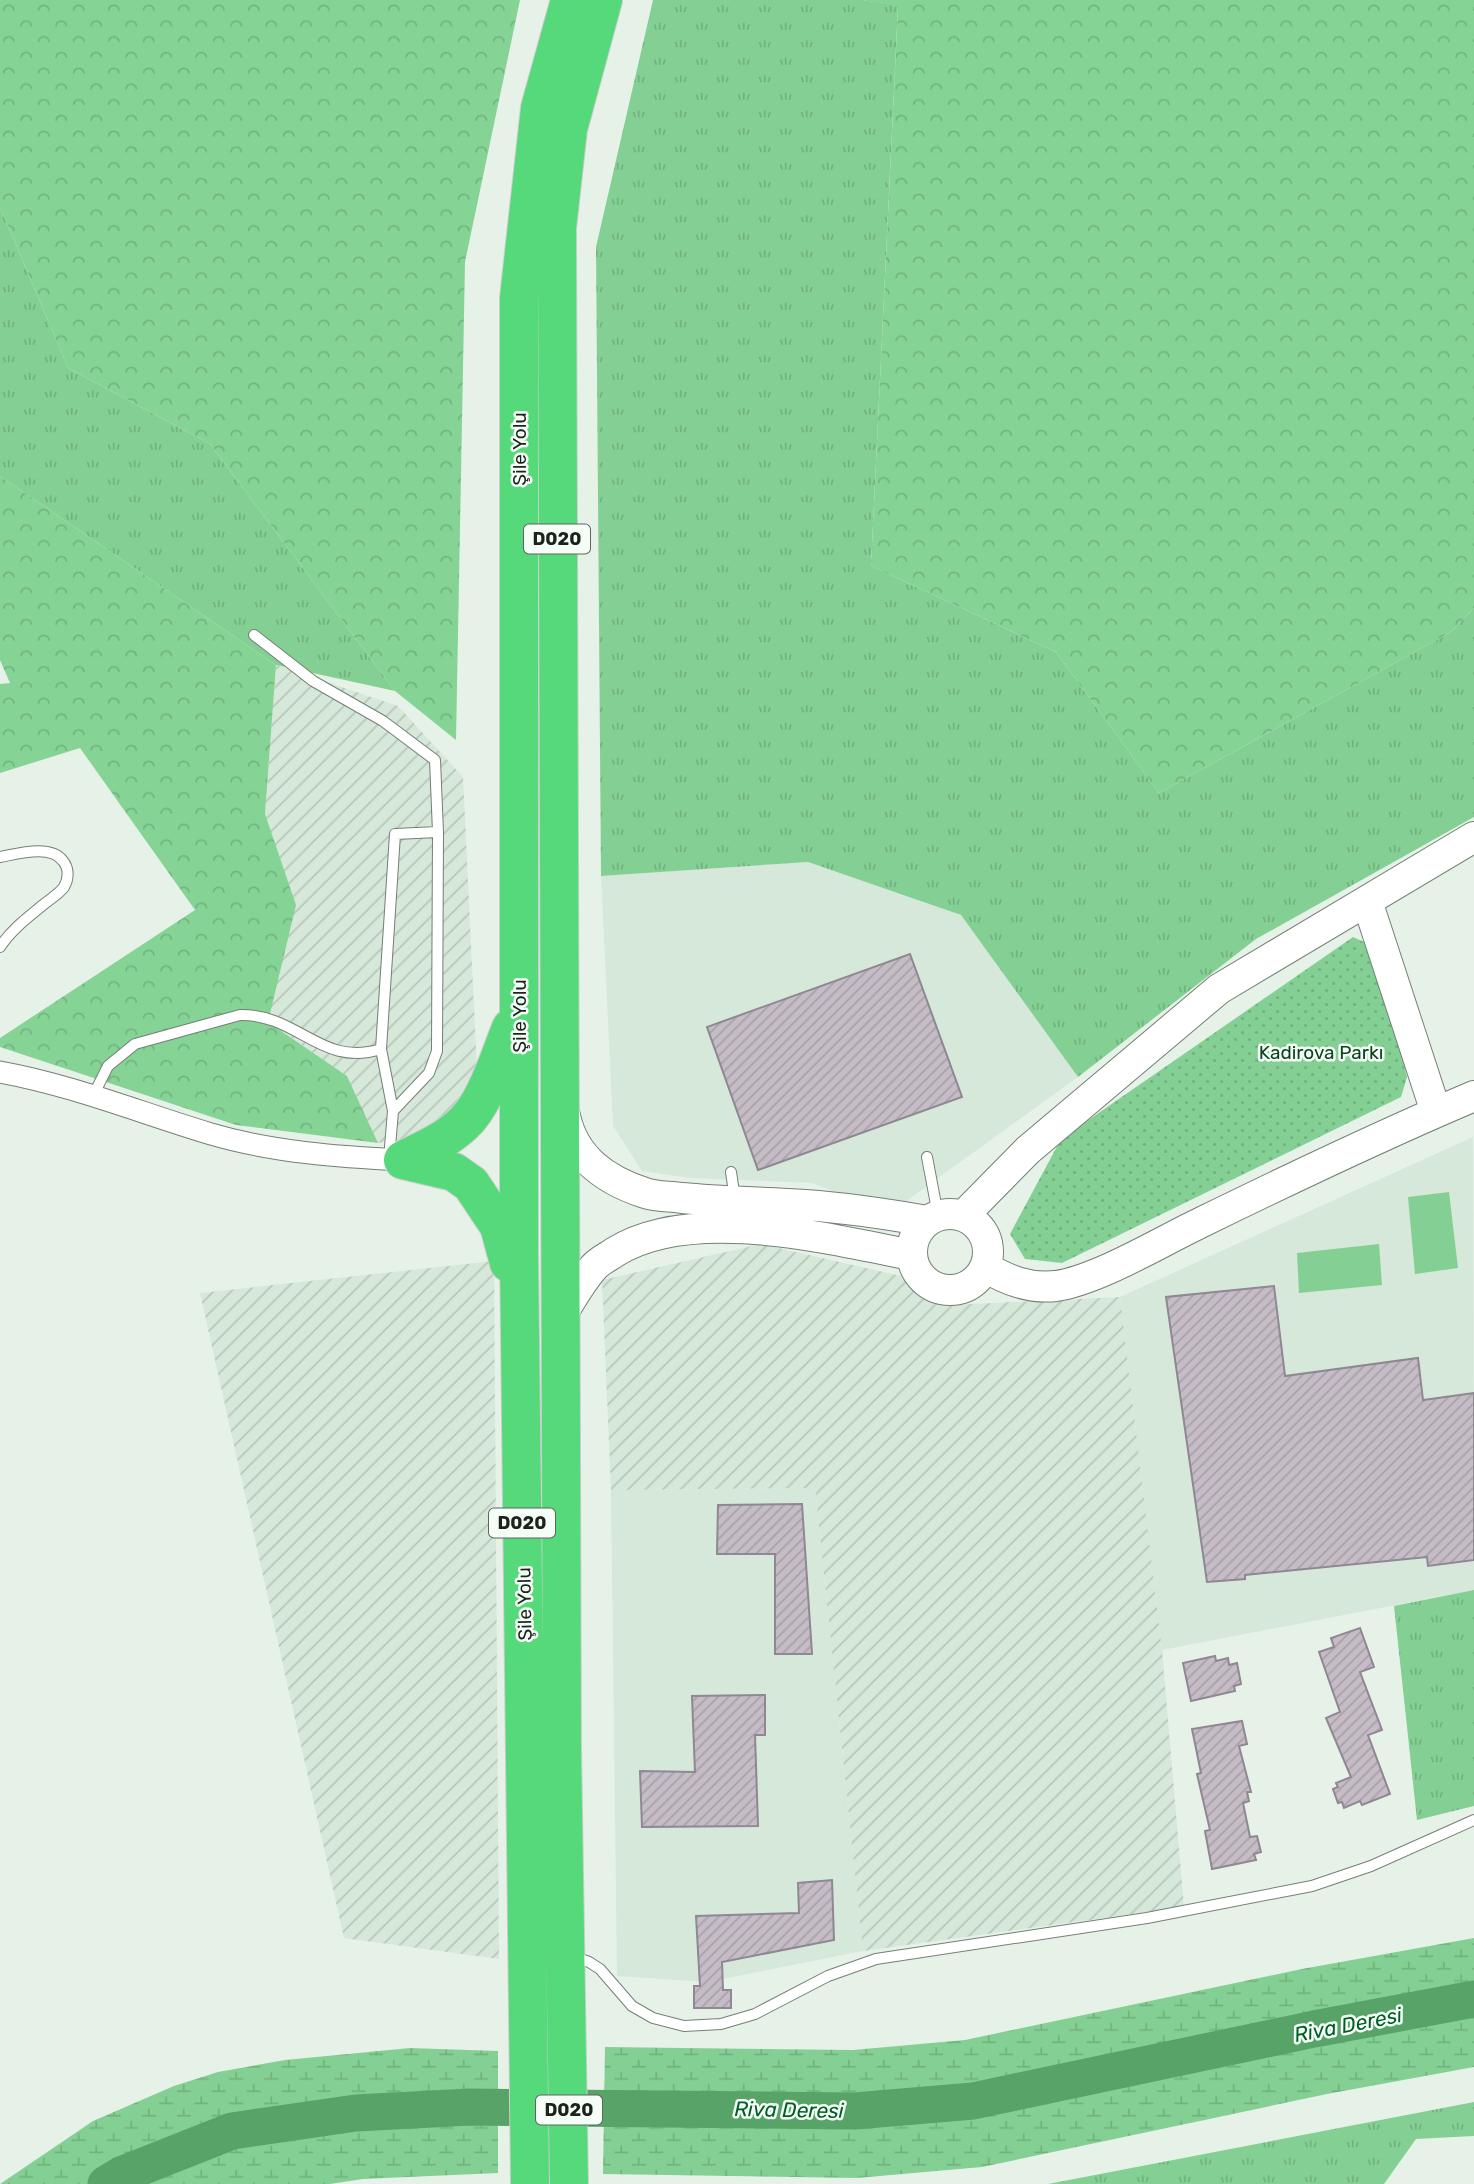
<svg xmlns="http://www.w3.org/2000/svg" width="1474" height="2184" font-family="Rubik,sans-serif">
<style>
.built{fill:#d6e8d9}
.industrial{fill:url(#industrial-furrows)}
.grass{fill:url(#grass-tufts)}
.forest{fill:url(#forest-crowns)}
.wetland{fill:url(#wetland-marsh)}
.park{fill:url(#park-dots)}
.garden{fill:#84d094}
.lines{fill:none;stroke-linecap:round;stroke-linejoin:round}
.river{stroke:#57a368;stroke-width:37}
.building{fill:url(#building-hatch);stroke:#8f8791;stroke-width:2}
.lane-casing{stroke:#757f76;stroke-width:12}
.street-casing{stroke:#757f76;stroke-width:23}
.secondary-casing{stroke:#757f76;stroke-width:32}
.highway-casing{stroke:#cdcece;stroke-width:40}
.lane{stroke:#fff;stroke-width:10}
.street{stroke:#fff;stroke-width:21}
.secondary{stroke:#fff;stroke-width:30}
.highway{stroke:#55d97a;stroke-width:38}
.labels{text-anchor:middle;stroke-width:5;stroke-linejoin:round;paint-order:stroke}
.shield{fill:#f5fef6;stroke:#5e645f;stroke-width:2}
.shield-label{font-size:18px;font-weight:bold;fill:#1d221e}
.street-label{font-size:19px;fill:#1d221e;stroke:#f5fef6}
.park-label{font-size:19px;fill:#0a441e;stroke:#f5fef6}
.water-label{font-size:21px;font-style:italic;fill:#005d26;stroke:#f5fef6}
</style>
<defs>
<pattern id="industrial-furrows" width="10" height="10" patternUnits="userSpaceOnUse" patternTransform="scale(1.75)"><rect width="10" height="10" fill="#d6e8d9"/><path d="M-1 1l2-2M0 10L10 0M9 11l2-2" fill="none" stroke="#b7c7ba"/></pattern>
<pattern id="grass-tufts" width="24" height="20" patternUnits="userSpaceOnUse" patternTransform="scale(1.75)"><rect width="24" height="20" fill="#84d094"/><path d="M3 7l-1-3M5 7V3M7 7l1-3M15 17l-1-3M17 17v-4M19 17l1-3" fill="none" stroke="#72b27f"/></pattern>
<pattern id="forest-crowns" width="20" height="18" patternUnits="userSpaceOnUse" patternTransform="scale(1.75)"><rect width="20" height="18" fill="#86d396"/><path d="M2 6a3 3 0 1 1 6 0M12 15a3 3 0 1 1 6 0" fill="none" stroke="#73b581"/></pattern>
<pattern id="wetland-marsh" width="20" height="14" patternUnits="userSpaceOnUse" patternTransform="scale(1.75)"><rect width="20" height="14" fill="#84d094"/><path d="M1 5h8M5 5V1M11 12h8M15 12V8" fill="none" stroke="#72b27f"/></pattern>
<pattern id="park-dots" width="8" height="8" patternUnits="userSpaceOnUse" patternTransform="scale(1.75)"><rect width="8" height="8" fill="#84d094"/><path d="M2 2h.1M6 6h.1" fill="none" stroke="#72b27f" stroke-width="1.8" stroke-linecap="round"/></pattern>
<pattern id="building-hatch" width="6" height="6" patternUnits="userSpaceOnUse" patternTransform="scale(1.75)"><rect width="6" height="6" fill="#c5bcc6"/><path d="M-1 1l2-2M0 6l6-6M5 7l2-2" fill="none" stroke="#a9a1aa"/></pattern>
</defs>
<rect width="100%" height="100%" fill="#e6f2e8"/>
<path class="built" d="M 808,862 L 961,915 L 1078,1077 L 898,1207 L 881,1210 L 812,1183 L 689,1178 L 642,1171 L 613,1126 L 601,876 Z
M 1473,1137 L 1474,1590 L 1162,1650 L 1120,1297 Z
M 815,1488 L 863,1951 L 707,1982 L 617,1976 L 611,1490 Z"/>
<path class="industrial" d="M 276,665 L 398,706 L 463,777 L 477,1070 L 435,1135 L 378,1143 L 347,1076 L 268,1022 L 265,814 Z
M 761,1244 L 901,1276 L 950,1305 L 1120,1297 L 1162,1650 L 1184,1907 L 863,1951 L 815,1488 L 611,1490 L 602,1280 Z
M 494,1261 L 499,1959 L 344,1938 L 200,1293 Z"/>
<path class="grass" d="M 653,0 L 863,0 L 898,6 L 871,566 L 1056,652 L 1159,793 L 1451,632 L 1474,608 L 1474,817 L 1256,939 L 1078,1077 L 961,915 L 808,862 L 601,876 L 596,247 Z
M 0,207 L 68,368 L 210,444 L 395,691 L 276,665 L 0,476 Z
M 1474,1590 L 1474,1806 L 1417,1820 L 1394,1606 Z
M 1474,2102 L 1474,2136 L 1416,2139 L 1384,2184 L 1048,2184 Z"/>
<path class="forest" d="M 0,0 L 520,0 L 465,262 L 456,740 L 395,691 L 210,444 L 68,368 L 0,207 Z
M 863,0 L 1474,0 L 1474,608 L 1451,632 L 1159,793 L 1056,652 L 871,566 L 898,7 Z
M 0,476 L 276,665 L 265,814 L 296,905 L 268,1022 L 347,1076 L 378,1143 L 236,1125 L 0,1047 L 0,1038 L 195,910 L 80,748 L 0,773 L 0,684 L 10,683 L 0,660 Z"/>
<path class="wetland" d="M 1474,1938 L 1474,2067 L 1327,2094 L 982,2167 L 857,2178 L 603,2174 L 605,2047 L 853,2050 L 965,2040 L 1302,1969 Z
M 410,2048 L 498,2051 L 498,2173 L 363,2179 L 330,2184 L 0,2184 L 93,2121 L 174,2086 L 218,2072 L 285,2060 Z"/>
<path class="park" d="M 1353,937 L 1373,946 L 1407,1077 L 1401,1097 L 1062,1263 L 1025,1259 L 1010,1234 L 1061,1139 Z"/>
<path class="garden" d="M 1449,1192 L 1458,1268 L 1415,1274 L 1408,1197 Z
M 1379,1244 L 1382,1285 L 1299,1293 L 1297,1253 Z"/>
<g class="lines">
<path class="river" d="M 106,2184 L 121,2175 L 232,2131 L 356,2113 L 470,2107 L 855,2111 L 973,2101 L 1314,2029 L 1474,1999"/>
</g>
<path class="building" d="M 910,954 L 962,1097 L 758,1170 L 707,1027 Z
M 1274,1286 L 1285,1376 L 1418,1358 L 1423,1400 L 1474,1393 L 1474,1560 L 1428,1566 L 1427,1557 L 1245,1575 L 1245,1579 L 1207,1582 L 1166,1297 Z
M 802,1504 L 812,1654 L 775,1654 L 775,1554 L 717,1554 L 718,1505 Z
M 1360,1628 L 1374,1667 L 1360,1672 L 1382,1730 L 1368,1735 L 1390,1794 L 1362,1805 L 1360,1801 L 1344,1808 L 1342,1802 L 1338,1803 L 1333,1789 L 1338,1787 L 1336,1783 L 1351,1777 L 1326,1718 L 1340,1712 L 1319,1652 L 1334,1647 L 1331,1638 Z
M 1215,1656 L 1216,1661 L 1228,1658 L 1229,1665 L 1237,1663 L 1241,1684 L 1234,1686 L 1235,1691 L 1191,1701 L 1183,1663 Z
M 765,1695 L 765,1735 L 755,1735 L 758,1826 L 642,1827 L 640,1771 L 695,1772 L 692,1696 Z
M 1242,1721 L 1247,1744 L 1239,1746 L 1251,1792 L 1247,1792 L 1249,1801 L 1243,1803 L 1250,1837 L 1257,1836 L 1261,1852 L 1254,1854 L 1256,1860 L 1212,1869 L 1205,1831 L 1210,1830 L 1197,1774 L 1201,1773 L 1192,1729 Z
M 832,1880 L 834,1940 L 722,1962 L 723,1990 L 731,1990 L 731,2008 L 694,2008 L 694,1986 L 700,1986 L 696,1916 L 799,1913 L 798,1883 Z"/>
<g class="lines">
<defs>
<path id="lane" d="M 254,635 L 313,681 L 383,721 L 435,760 L 438,832 L 437,1051 L 429,1073 L 393,1111
M 0,857 C 17,854 51,844 63,861 C 69,868 69,879 64,887 C 59,894 50,899 43,905 C 27,918 11,930 0,947
M 93,1096 L 108,1066 L 135,1044 L 240,1015 C 299,1014 321,1068 381,1049
M 927,1157 L 938,1215
M 389,1159 L 393,1111 L 381,1049 L 395,834 L 438,832
M 731,1172 L 735,1199
M 572,1956 L 589,1962 L 600,1969 L 632,2006 L 653,2018 L 684,2026 L 721,2024 L 755,2014 L 828,1976 L 876,1959 L 1147,1918 L 1312,1886 L 1371,1866 L 1474,1820"/>
<path id="street" d="M 0,1072 C 72,1085 141,1113 211,1134 C 272,1152 340,1157 403,1160"/>
<path id="secondary" d="M 1367,901 L 1436,1112
M 565,1116 C 574,1158 605,1180 645,1193 C 656,1197 670,1196 682,1198 C 723,1202 764,1202 805,1205 C 846,1208 887,1214 927,1221
M912 1252a38 38 0 1 1 76 0a38 38 0 1 1-76 0Z
M 963,1216 L 1028,1150 L 1219,989 L 1474,837
M 985,1267 C 1007,1280 1029,1289 1056,1286 C 1098,1280 1162,1241 1202,1222 C 1292,1178 1382,1135 1474,1096
M 561,1316 C 571,1300 581,1281 594,1267 C 599,1261 608,1257 615,1252 C 691,1204 829,1239 912,1255"/>
<path id="highway" d="M 403,1160 L 454,1172 L 471,1184 L 499,1226 L 509,1263
M 403,1160 C 424,1150 446,1140 463,1124 C 486,1103 499,1057 511,1028
M 530,2184 L 519,1252 L 519,298 L 540,108 L 570,0
M 569,2184 L 562,1746 L 557,228 L 568,129 L 603,0"/>
</defs>
<use href="#lane" class="lane-casing"/>
<use href="#street" class="street-casing"/>
<use href="#secondary" class="secondary-casing"/>
<use href="#highway" class="highway-casing"/>
<use href="#lane" class="lane"/>
<use href="#street" class="street"/>
<use href="#secondary" class="secondary"/>
<use href="#highway" class="highway"/>
</g>
<g class="labels">
<g class="shield">
<rect x="524" y="524.5" width="66" height="29" rx="5"/>
<rect x="489" y="1508.5" width="66" height="29" rx="5"/>
<rect x="536" y="2095.5" width="66" height="29" rx="5"/>
</g>
<g class="shield-label">
<text x="557" y="545">D020</text>
<text x="522" y="1529">D020</text>
<text x="569" y="2116">D020</text>
</g>
<g class="street-label">
<text transform="translate(519 449) rotate(-90)" y="7">Şile Yolu</text>
<text transform="translate(519 1016) rotate(-90)" y="7">Şile Yolu</text>
<text transform="translate(524 1604) rotate(-91)" y="7">Şile Yolu</text>
</g>
<g class="park-label">
<text x="1321" y="1059">Kadirova Parkı</text>
</g>
<g class="water-label">
<text transform="translate(1348 2025) rotate(-11)" y="7">Riva Deresi</text>
<text transform="translate(789 2110) rotate(1)" y="7">Riva Deresi</text>
</g>
</g>
</svg>
